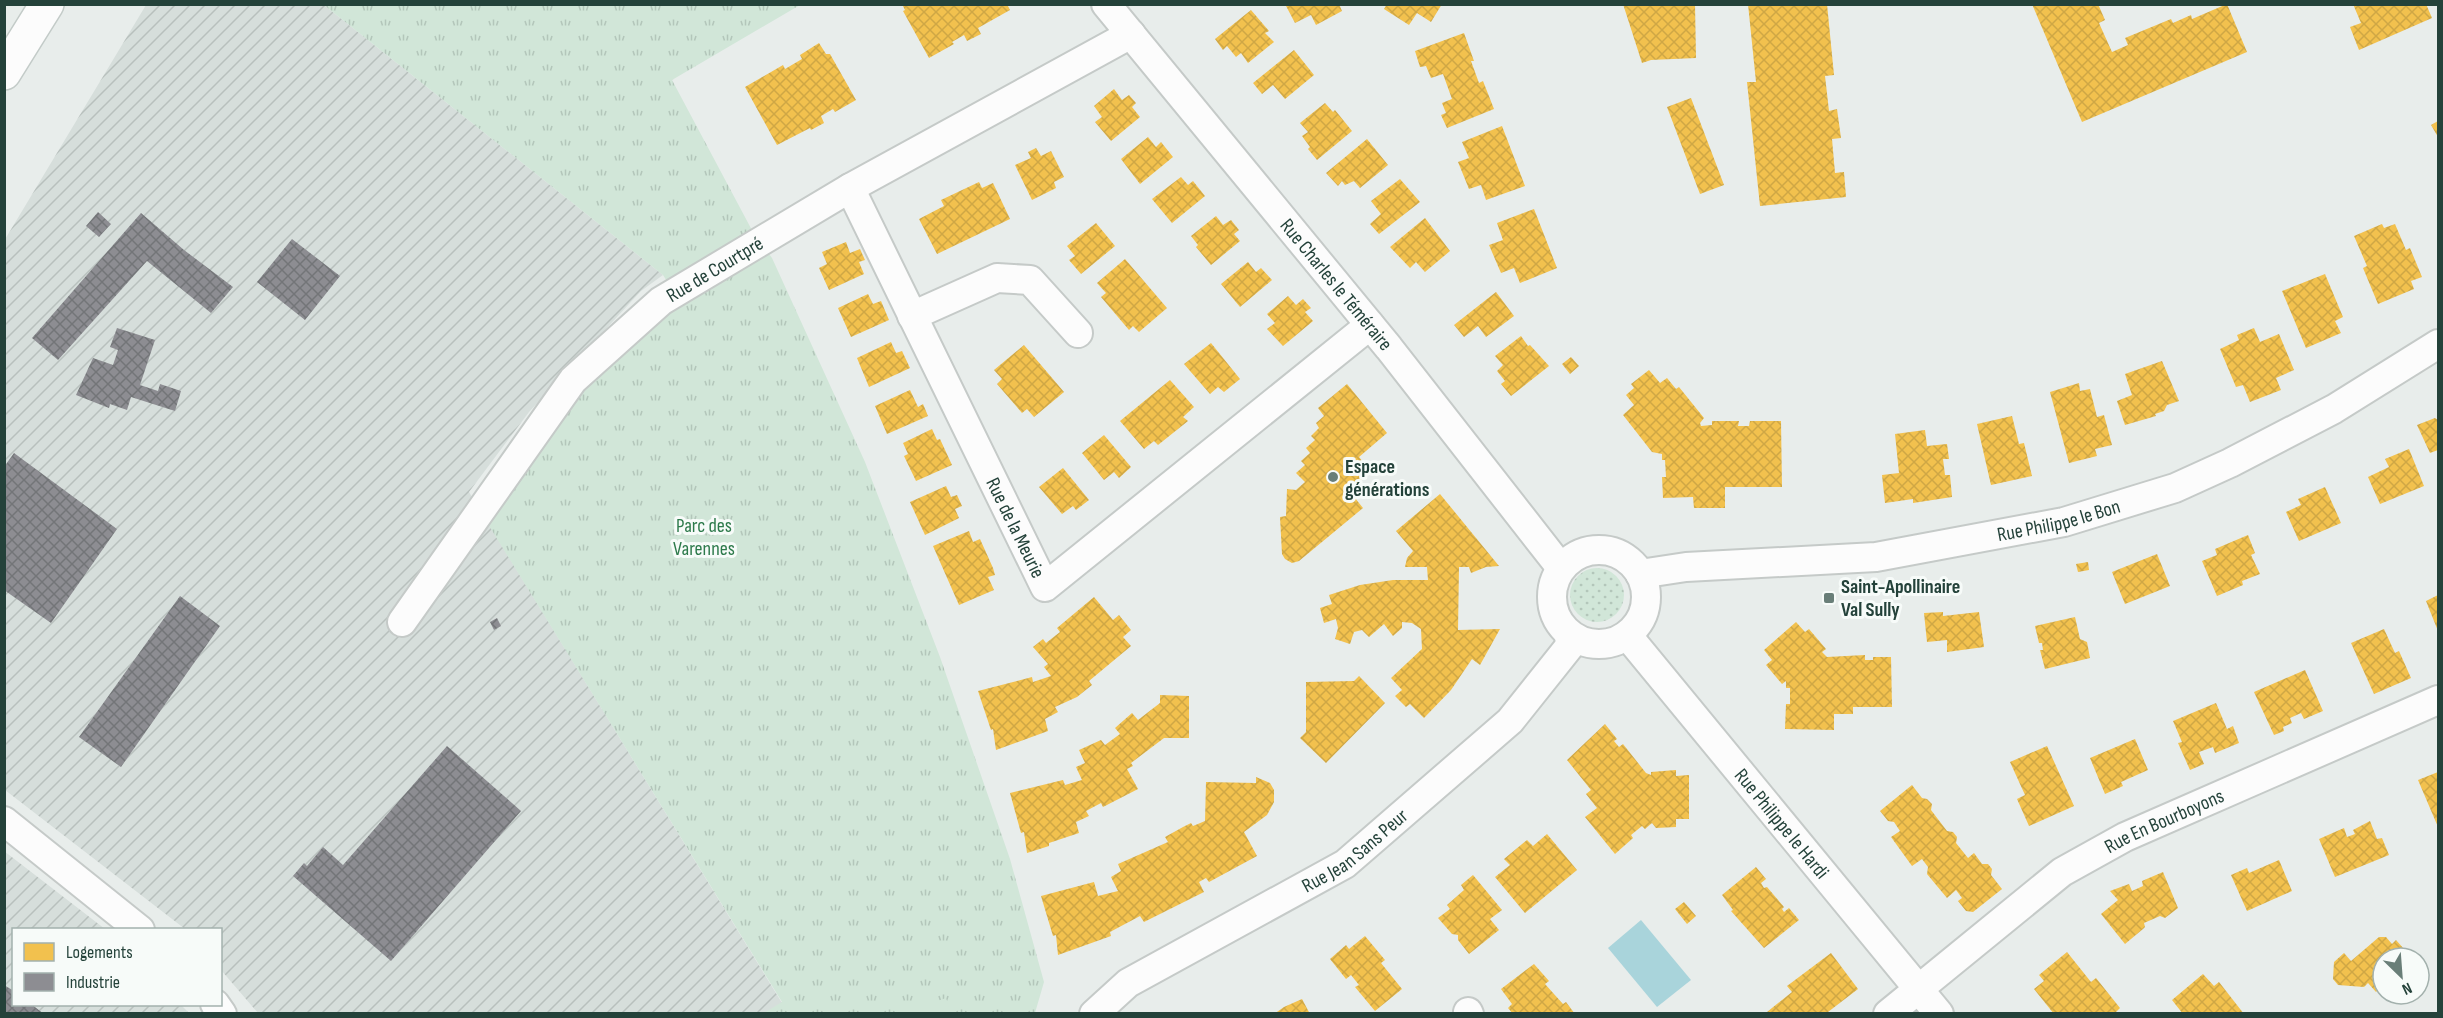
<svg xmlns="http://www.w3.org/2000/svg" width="2443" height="1018" font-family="'Sofia Sans Condensed',sans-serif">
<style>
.industrial{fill:url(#industrial-furrows)}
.grass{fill:url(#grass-dots)}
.park{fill:url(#park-tufts)}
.garden{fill:#d1e6d8}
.water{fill:#a9d4db}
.homes{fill:url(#homes-cross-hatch)}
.industry{fill:url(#industry-cross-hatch)}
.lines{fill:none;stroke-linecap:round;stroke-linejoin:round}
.street-casing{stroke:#c5cac8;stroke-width:32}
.secondary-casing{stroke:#c3cbc8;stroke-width:36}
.street{stroke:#fcfcfc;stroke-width:28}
.secondary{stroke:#fcfcfc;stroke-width:33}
.poi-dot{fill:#697e78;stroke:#f7fbf9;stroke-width:2}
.labels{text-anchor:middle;stroke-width:6;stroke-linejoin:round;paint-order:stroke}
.street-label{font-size:20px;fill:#24423a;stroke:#f7fbf9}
.poi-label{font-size:20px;font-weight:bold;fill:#24423a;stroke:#f7fbf9;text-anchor:start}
.park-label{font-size:20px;fill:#2d7a4b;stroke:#f7fbf9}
</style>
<defs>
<pattern id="industrial-furrows" width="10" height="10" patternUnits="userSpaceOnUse" patternTransform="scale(1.5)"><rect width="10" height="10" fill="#d6dedb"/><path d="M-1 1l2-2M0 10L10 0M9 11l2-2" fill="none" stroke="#b8c0bd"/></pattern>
<pattern id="grass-dots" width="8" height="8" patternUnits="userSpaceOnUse" patternTransform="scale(1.5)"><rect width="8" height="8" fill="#d1e6d8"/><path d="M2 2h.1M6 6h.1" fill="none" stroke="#b3c6ba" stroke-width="1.8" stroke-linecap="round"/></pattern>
<pattern id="park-tufts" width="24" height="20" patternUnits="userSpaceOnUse" patternTransform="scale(1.5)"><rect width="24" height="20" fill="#d1e6d8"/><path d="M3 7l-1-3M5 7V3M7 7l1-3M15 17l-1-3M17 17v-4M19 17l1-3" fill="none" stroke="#b3c6ba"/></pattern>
<pattern id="homes-cross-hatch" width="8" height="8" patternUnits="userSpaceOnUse" patternTransform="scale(1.5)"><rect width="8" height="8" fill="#f2c14e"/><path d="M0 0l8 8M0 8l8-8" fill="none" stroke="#cfa745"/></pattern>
<pattern id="industry-cross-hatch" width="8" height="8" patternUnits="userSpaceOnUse" patternTransform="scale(1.5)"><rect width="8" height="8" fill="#8d8d92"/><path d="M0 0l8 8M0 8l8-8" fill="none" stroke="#737578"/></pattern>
</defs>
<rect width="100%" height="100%" fill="#e8edeb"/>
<path class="industrial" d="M 146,5 L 324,5 L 663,275 L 641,291 L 529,412 L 469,492 L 782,1003 L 764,1014 L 258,1013 L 221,970 L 220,930 L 185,929 L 5,790 L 4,241 Z
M 4,851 L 105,929 L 14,930 L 14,1004 L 181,1005 L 189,1013 L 5,1013 Z"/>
<path class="grass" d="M1570 595a27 27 0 1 1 54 0a27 27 0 1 1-54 0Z"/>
<path class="park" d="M 324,5 L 800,5 L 672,80 L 754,234 L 772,258 L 865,462 L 940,657 L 1010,859 L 1044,982 L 1035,1013 L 764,1013 L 782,1002 L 488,524 L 583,392 L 679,300 L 663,275 Z"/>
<path class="garden" d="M 946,998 L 951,1013 L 901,1013 Z"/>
<path class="water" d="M 1641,920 L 1691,980 L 1657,1007 L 1608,948 Z"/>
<path class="homes" d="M 902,4 L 1007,4 L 1010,10 L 978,28 L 981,34 L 967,41 L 964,35 L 952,42 L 954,44 L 929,58 L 903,11 L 905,10 Z
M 1285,4 L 1339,4 L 1342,11 L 1316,25 L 1311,15 L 1295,23 Z
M 1387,4 L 1442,4 L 1431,22 L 1417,13 L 1409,25 L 1384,9 Z
M 1623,4 L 1695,4 L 1696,58 L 1651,60 L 1642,63 Z
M 1748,4 L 1827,4 L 1834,75 L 1825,76 L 1829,111 L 1837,109 L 1841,138 L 1832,139 L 1835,173 L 1844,172 L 1846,197 L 1760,206 L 1747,82 L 1756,82 Z
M 2032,4 L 2098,4 L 2105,20 L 2099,23 L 2112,52 L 2128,45 L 2125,38 L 2171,19 L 2173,23 L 2191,15 L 2192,19 L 2227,4 L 2247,52 L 2082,122 Z
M 2353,4 L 2426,4 L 2432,18 L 2359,50 L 2350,27 L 2361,23 Z
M 1251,10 L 1269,31 L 1265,33 L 1274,42 L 1248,63 L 1241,53 L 1236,57 L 1227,46 L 1223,50 L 1215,39 Z
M 1464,33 L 1474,61 L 1471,61 L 1479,83 L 1483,81 L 1494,109 L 1447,128 L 1441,115 L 1446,113 L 1442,103 L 1452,99 L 1443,74 L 1431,78 L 1426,66 L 1420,67 L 1415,51 Z
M 819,43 L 826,54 L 830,54 L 856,100 L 835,112 L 833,109 L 821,116 L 824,123 L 811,130 L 810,128 L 777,145 L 745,87 L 783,65 L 785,69 L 802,59 L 800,55 Z
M 1294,50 L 1314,75 L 1285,99 L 1273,85 L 1262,94 L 1253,83 Z
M 1114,89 L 1122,100 L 1129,95 L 1136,103 L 1132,107 L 1140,117 L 1111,141 L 1095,122 L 1102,117 L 1094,106 Z
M 1691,98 L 1724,185 L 1700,194 L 1667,107 Z
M 1325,103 L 1333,112 L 1335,110 L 1352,131 L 1317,160 L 1308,149 L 1310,147 L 1302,136 L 1308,132 L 1300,123 Z
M 2438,121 L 2438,137 L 2431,125 Z
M 1502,126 L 1525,186 L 1486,200 L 1481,185 L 1469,189 L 1458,162 L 1469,158 L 1462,142 Z
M 1148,137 L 1156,147 L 1161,142 L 1173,157 L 1140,184 L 1121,159 Z
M 1367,139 L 1388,165 L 1360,188 L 1354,181 L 1345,185 L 1342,181 L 1338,186 L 1326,173 Z
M 1036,148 L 1041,156 L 1051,151 L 1064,177 L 1054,182 L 1056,188 L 1032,200 L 1015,165 L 1031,158 L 1028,152 Z
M 1181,177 L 1188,185 L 1193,181 L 1205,196 L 1172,223 L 1152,199 Z
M 1400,179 L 1420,202 L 1379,234 L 1370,224 L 1381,214 L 1371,201 Z
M 979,182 L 982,188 L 993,183 L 1010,219 L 937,254 L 919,219 L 944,206 L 941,200 Z
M 1534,209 L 1557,268 L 1520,283 L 1514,268 L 1501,273 L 1489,245 L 1503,240 L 1497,223 Z
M 1216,216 L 1223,225 L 1231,220 L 1239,230 L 1234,234 L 1240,241 L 1211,265 L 1196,247 L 1198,245 L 1191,236 Z
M 1425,218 L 1450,251 L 1425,272 L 1416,262 L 1410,268 L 1390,247 Z
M 1096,223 L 1115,246 L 1081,274 L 1069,260 L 1075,256 L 1067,246 Z
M 2382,224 L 2384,228 L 2395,224 L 2406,250 L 2410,248 L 2422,277 L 2411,281 L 2414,289 L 2378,304 L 2363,268 L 2367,266 L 2354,236 Z
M 846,242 L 850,253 L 860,249 L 865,260 L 859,262 L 864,274 L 829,290 L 819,268 L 827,264 L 822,252 Z
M 1125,259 L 1167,308 L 1139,332 L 1133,326 L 1129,330 L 1101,297 L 1106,293 L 1097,283 Z
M 1248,262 L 1256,272 L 1261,268 L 1272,280 L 1240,307 L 1221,284 Z
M 2325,274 L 2343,317 L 2335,321 L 2341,333 L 2306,348 L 2282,291 Z
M 1496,292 L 1514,316 L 1486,337 L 1478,326 L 1464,337 L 1454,325 Z
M 868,294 L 873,304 L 881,301 L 889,320 L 851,337 L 838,308 Z
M 1288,296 L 1296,305 L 1303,299 L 1311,308 L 1305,312 L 1313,321 L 1283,346 L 1267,329 L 1275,323 L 1267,314 Z
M 2254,328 L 2260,342 L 2279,334 L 2294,370 L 2276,378 L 2281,390 L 2250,402 L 2243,385 L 2236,387 L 2220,349 L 2239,340 L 2237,335 Z
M 1521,336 L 1528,346 L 1530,345 L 1549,366 L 1511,396 L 1501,384 L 1505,381 L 1497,371 L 1503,365 L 1495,356 Z
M 891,342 L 896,353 L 902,351 L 910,368 L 869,387 L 857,358 Z
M 1211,343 L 1240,379 L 1224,392 L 1218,387 L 1210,394 L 1184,364 Z
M 1024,345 L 1064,392 L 1034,417 L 1027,409 L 1022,413 L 997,384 L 1002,379 L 994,370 Z
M 1571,357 L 1579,366 L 1570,374 L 1562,364 Z
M 2162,361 L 2179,401 L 2167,405 L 2164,411 L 2155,414 L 2156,416 L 2125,425 L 2117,401 L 2132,395 L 2125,374 Z
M 1649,370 L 1660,383 L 1667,378 L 1676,389 L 1679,387 L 1704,418 L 1700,423 L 1701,426 L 1712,425 L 1712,421 L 1739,421 L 1738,426 L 1749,426 L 1750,421 L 1781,421 L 1782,487 L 1725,487 L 1725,508 L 1694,508 L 1693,497 L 1663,498 L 1662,477 L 1666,477 L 1665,460 L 1662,460 L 1662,454 L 1652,452 L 1623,415 L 1634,405 L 1626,395 L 1634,388 L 1631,384 Z
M 1170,380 L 1194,407 L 1183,417 L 1188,421 L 1158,445 L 1154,441 L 1144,449 L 1120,421 Z
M 2079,383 L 2080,391 L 2090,389 L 2097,417 L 2104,415 L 2112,445 L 2095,449 L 2097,456 L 2069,463 L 2050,392 Z
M 1347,384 L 1387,433 L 1359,457 L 1371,472 L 1356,485 L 1362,492 L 1355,498 L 1363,508 L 1299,561 L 1292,563 L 1285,559 L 1282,554 L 1280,517 L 1286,516 L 1287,489 L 1296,490 L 1305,482 L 1296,473 L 1305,465 L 1301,461 L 1310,453 L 1306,448 L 1315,440 L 1311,436 L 1319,428 L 1316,423 L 1324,416 L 1318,408 Z
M 910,390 L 918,407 L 923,404 L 928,416 L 887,434 L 875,406 Z
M 2012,416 L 2019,444 L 2024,443 L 2032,476 L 1991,485 L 1977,424 Z
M 2435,418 L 2438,420 L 2438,450 L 2430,453 L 2417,425 Z
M 932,429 L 937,440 L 940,439 L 952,465 L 916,481 L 904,456 L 908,454 L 903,443 Z
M 1925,430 L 1927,446 L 1947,444 L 1949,459 L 1943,459 L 1945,475 L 1950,475 L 1952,497 L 1913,503 L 1913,499 L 1885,503 L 1882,475 L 1899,473 L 1895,434 Z
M 1104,435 L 1131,467 L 1119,478 L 1114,472 L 1104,480 L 1082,453 Z
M 2409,449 L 2424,486 L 2380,504 L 2368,477 L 2389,467 L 2385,459 Z
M 1063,468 L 1089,500 L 1076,510 L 1073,506 L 1062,514 L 1039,487 Z
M 946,486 L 951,497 L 957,495 L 962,506 L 955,509 L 959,518 L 925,535 L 910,502 Z
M 2325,487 L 2341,523 L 2299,541 L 2286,512 L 2301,505 L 2298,499 Z
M 1440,494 L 1499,566 L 1486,567 L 1471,573 L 1469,567 L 1459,567 L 1458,630 L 1500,629 L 1480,665 L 1472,659 L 1451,690 L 1424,718 L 1410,704 L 1406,707 L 1395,696 L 1402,690 L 1391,678 L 1422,649 L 1421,629 L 1412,623 L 1402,622 L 1402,628 L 1393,636 L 1384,624 L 1369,637 L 1362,630 L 1354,632 L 1350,644 L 1335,639 L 1338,628 L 1336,619 L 1324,623 L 1320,608 L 1332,604 L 1329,595 L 1360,585 L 1393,580 L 1428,580 L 1427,567 L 1405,567 L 1407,558 L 1413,551 L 1396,531 Z
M 969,531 L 973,542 L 980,539 L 993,568 L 995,575 L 988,577 L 994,590 L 959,605 L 933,546 Z
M 2248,535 L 2255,553 L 2251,555 L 2260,574 L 2242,581 L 2243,585 L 2217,596 L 2202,561 L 2217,555 L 2215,549 Z
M 2157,554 L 2170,586 L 2125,604 L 2112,572 Z
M 2088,562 L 2089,570 L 2078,572 L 2076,564 Z
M 2438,595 L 2438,631 L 2426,601 Z
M 1094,597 L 1113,620 L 1119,615 L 1131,630 L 1123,637 L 1131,646 L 1089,681 L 1092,685 L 1077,697 L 1055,707 L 1058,712 L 1045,719 L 1048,731 L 996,750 L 993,729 L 991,730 L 978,691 L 1032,677 L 1033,682 L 1051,676 L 1044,667 L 1048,664 L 1033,647 L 1043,639 L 1046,643 L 1060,632 L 1057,628 Z
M 1943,612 L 1943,616 L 1979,612 L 1984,647 L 1947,652 L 1947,640 L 1927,642 L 1924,613 Z
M 2075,617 L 2080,639 L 2087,642 L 2090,658 L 2045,669 L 2040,650 L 2043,650 L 2042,643 L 2039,643 L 2035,626 Z
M 1796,622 L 1805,632 L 1809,629 L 1826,649 L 1822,652 L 1827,657 L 1865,655 L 1865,660 L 1873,660 L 1873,657 L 1891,657 L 1892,707 L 1853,707 L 1853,714 L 1834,714 L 1834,730 L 1785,729 L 1786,704 L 1790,704 L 1790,688 L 1786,688 L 1786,681 L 1782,684 L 1766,665 L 1772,660 L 1764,650 Z
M 2384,629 L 2395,653 L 2399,651 L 2411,678 L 2374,694 L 2351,643 Z
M 2305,670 L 2323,711 L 2304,719 L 2301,713 L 2290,718 L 2292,723 L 2283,727 L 2284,731 L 2274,735 L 2254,692 Z
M 1359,676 L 1385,703 L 1326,763 L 1300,738 L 1306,732 L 1306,682 L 1354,681 Z
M 1160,695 L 1189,696 L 1189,738 L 1164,738 L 1131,763 L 1133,766 L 1127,769 L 1138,789 L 1103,807 L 1101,803 L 1086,811 L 1089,816 L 1076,822 L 1079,833 L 1049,843 L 1049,846 L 1027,853 L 1024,832 L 1021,833 L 1010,793 L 1063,780 L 1065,785 L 1082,780 L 1076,767 L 1085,763 L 1079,750 L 1101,740 L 1105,745 L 1120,734 L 1115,728 L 1132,713 L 1138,720 L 1160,703 Z
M 2216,703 L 2227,729 L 2233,726 L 2239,743 L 2215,753 L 2213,747 L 2199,752 L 2204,764 L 2190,770 L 2178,743 L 2182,742 L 2173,721 Z
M 1605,724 L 1617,739 L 1614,741 L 1619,747 L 1623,744 L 1646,773 L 1651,775 L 1651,772 L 1676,770 L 1676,776 L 1689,775 L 1689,819 L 1676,819 L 1676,827 L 1656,828 L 1652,823 L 1645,829 L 1642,826 L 1631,835 L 1633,838 L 1615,854 L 1585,817 L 1597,808 L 1586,794 L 1591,790 L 1567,760 Z
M 2135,739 L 2148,770 L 2121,782 L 2123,786 L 2105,794 L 2090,758 Z
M 2047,746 L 2074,806 L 2029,826 L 2017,799 L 2025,795 L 2010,762 Z
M 2438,772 L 2438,827 L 2418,780 Z
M 1256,777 L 1270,783 L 1274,790 L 1274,802 L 1267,815 L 1244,832 L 1257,856 L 1209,882 L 1206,878 L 1199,882 L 1204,892 L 1144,922 L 1140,916 L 1110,932 L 1111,936 L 1058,955 L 1056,935 L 1053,936 L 1041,896 L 1094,882 L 1098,896 L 1118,891 L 1111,877 L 1121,871 L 1118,864 L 1168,842 L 1165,837 L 1183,827 L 1191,823 L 1193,826 L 1205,821 L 1206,782 L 1256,783 Z
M 1912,785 L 1922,798 L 1927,799 L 1932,804 L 1931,810 L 1947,831 L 1953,832 L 1957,837 L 1956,843 L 1968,858 L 1974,853 L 1982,864 L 1988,864 L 1992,869 L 1991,875 L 2002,889 L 1973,912 L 1966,911 L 1958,901 L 1962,898 L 1956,890 L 1947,898 L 1927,874 L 1928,867 L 1922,859 L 1912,866 L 1891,837 L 1900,831 L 1894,822 L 1888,821 L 1880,811 Z
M 2370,821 L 2377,839 L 2382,838 L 2389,855 L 2335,877 L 2319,839 L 2344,828 L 2347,837 L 2355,834 L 2353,830 Z
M 1547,834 L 1577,870 L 1525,913 L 1495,877 L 1510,865 L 1504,859 L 1527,840 L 1533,846 Z
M 2279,860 L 2292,891 L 2247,911 L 2231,875 L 2247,868 L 2249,873 Z
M 1756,867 L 1766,879 L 1761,883 L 1764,888 L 1767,887 L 1784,907 L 1782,909 L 1784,912 L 1789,908 L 1799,920 L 1764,948 L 1731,911 L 1733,910 L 1722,895 Z
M 2163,872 L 2178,908 L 2165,918 L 2160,916 L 2144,923 L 2145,927 L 2143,929 L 2125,944 L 2101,914 L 2118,900 L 2110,891 L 2129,884 L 2132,891 L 2143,886 L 2142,881 Z
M 1473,875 L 1502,910 L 1490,919 L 1499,930 L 1469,954 L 1458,940 L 1458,935 L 1452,934 L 1438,918 L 1450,909 L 1447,905 L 1464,890 L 1461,885 Z
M 1684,902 L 1696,916 L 1687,924 L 1675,909 Z
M 1365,936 L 1385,960 L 1381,963 L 1402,989 L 1375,1011 L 1355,987 L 1359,985 L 1351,975 L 1346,979 L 1330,959 L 1346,945 L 1349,949 Z
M 2379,937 L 2386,937 L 2392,944 L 2396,940 L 2412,958 L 2383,958 L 2383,985 L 2376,992 L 2368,983 L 2364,987 L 2338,985 L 2333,979 L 2334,962 L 2344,953 L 2351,961 Z
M 2067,952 L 2091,982 L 2096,978 L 2120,1008 L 2116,1012 L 2118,1014 L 2054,1014 L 2034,989 L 2044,981 L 2039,975 Z
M 1831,953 L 1858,989 L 1828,1012 L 1829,1014 L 1768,1014 L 1767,1012 L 1792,992 L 1787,986 Z
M 1534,964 L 1549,981 L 1545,984 L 1563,1004 L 1566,1002 L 1575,1014 L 1513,1014 L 1508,1008 L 1512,1004 L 1501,989 Z
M 2203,974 L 2214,986 L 2219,982 L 2244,1014 L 2183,1014 L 2172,1000 Z
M 1302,999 L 1310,1014 L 1274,1014 L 1284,1007 Z"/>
<path class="industry" d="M 98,212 L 111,224 L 99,237 L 86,226 Z
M 141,213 L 184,250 L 233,287 L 211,313 L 147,261 L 58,360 L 32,338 Z
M 292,239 L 340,276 L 305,320 L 257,282 Z
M 117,328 L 155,340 L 140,385 L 158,391 L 160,384 L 181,391 L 175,411 L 131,397 L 127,410 L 110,404 L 109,408 L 76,395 L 93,358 L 113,365 L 118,350 L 110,347 Z
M 14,453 L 117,529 L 51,623 L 4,590 L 4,467 Z
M 180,596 L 220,626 L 121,767 L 79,737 Z
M 497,618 L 501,626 L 494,630 L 490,622 Z
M 447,746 L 521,811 L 391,961 L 293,876 L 304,863 L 307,866 L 323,847 L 343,865 Z
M 4,985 L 14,991 L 14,1004 L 31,1004 L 44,1014 L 4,1014 Z"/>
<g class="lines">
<defs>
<g id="street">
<path id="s1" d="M 1106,4 L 1389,348 L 1561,568"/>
<path id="s2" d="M 850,188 L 1045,587 L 1370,325"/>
<path d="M 912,316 L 997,278 L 1030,280 L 1078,333"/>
<circle cx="1599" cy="597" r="47"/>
<path id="s3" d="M 1640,574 L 1686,567 L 1876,557 L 2064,522 L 2175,488 L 2230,463 L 2334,409 L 2438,344"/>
<path id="s4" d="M 402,622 L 573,380 L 661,301 L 850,188 L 1131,34"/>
<path id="s5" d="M 1627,635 L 1939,1014"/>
<path d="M 4,821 L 140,930"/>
<path d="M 215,1004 L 222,1014"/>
<path d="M 1468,1012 L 1469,1014"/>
<path id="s6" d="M 1094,1014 L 1128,983 L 1345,864 L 1510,721 L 1569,647 L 1570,635"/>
<path id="s7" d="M 1888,1014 L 2062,872 L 2125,837 L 2438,700"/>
</g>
<path id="secondary" d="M 4,73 L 47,4"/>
</defs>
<use href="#street" class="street-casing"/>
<use href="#secondary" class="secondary-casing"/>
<use href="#street" class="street"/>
<use href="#secondary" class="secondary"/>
</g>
<g class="poi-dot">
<circle cx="1333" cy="477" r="6"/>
<rect x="1823" y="592" width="12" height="12" rx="3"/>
</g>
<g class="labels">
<g class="street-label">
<text dy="7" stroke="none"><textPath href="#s4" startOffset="477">Rue de Courtpré</textPath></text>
<text dy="7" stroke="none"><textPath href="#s1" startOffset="363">Rue Charles le Téméraire</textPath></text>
<text dy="7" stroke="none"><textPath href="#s3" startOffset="423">Rue Philippe le Bon</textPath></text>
<text dy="7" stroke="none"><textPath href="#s2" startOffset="378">Rue de la Meurie</textPath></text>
<text dy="7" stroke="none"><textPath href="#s7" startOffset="339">Rue En Bourboyons</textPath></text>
<text dy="7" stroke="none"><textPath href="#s5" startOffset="244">Rue Philippe le Hardi</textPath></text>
<text dy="7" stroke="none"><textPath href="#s6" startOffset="309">Rue Jean Sans Peur</textPath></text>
</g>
<g class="poi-label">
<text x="1345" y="473">Espace<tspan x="1345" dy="23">générations</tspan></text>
<text x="1841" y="593">Saint-Apollinaire<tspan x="1841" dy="23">Val Sully</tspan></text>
</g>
<g class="park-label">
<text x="704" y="532">Parc des<tspan x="704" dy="23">Varennes</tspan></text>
</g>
</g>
<rect width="2443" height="1018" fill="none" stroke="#24423a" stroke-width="12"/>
<rect x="12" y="928" width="210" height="78" fill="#f7fbf9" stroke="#a3b1ad" stroke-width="1.5"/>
<rect x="24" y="943" width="30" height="18" fill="#f2c14e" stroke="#a3b1ad" stroke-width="1.5"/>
<text x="66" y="958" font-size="18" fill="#24423a">Logements</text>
<rect x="24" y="973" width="30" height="18" fill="#8d8d92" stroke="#a3b1ad" stroke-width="1.5"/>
<text x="66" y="988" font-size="18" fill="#24423a">Industrie</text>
<g transform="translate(2401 976) rotate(155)"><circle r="28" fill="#f7fbf9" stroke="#a3b1ad" stroke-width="1.5"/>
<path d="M0-4.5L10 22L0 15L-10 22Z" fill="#697e78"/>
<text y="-9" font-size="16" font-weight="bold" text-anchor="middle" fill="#24423a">N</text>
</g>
</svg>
